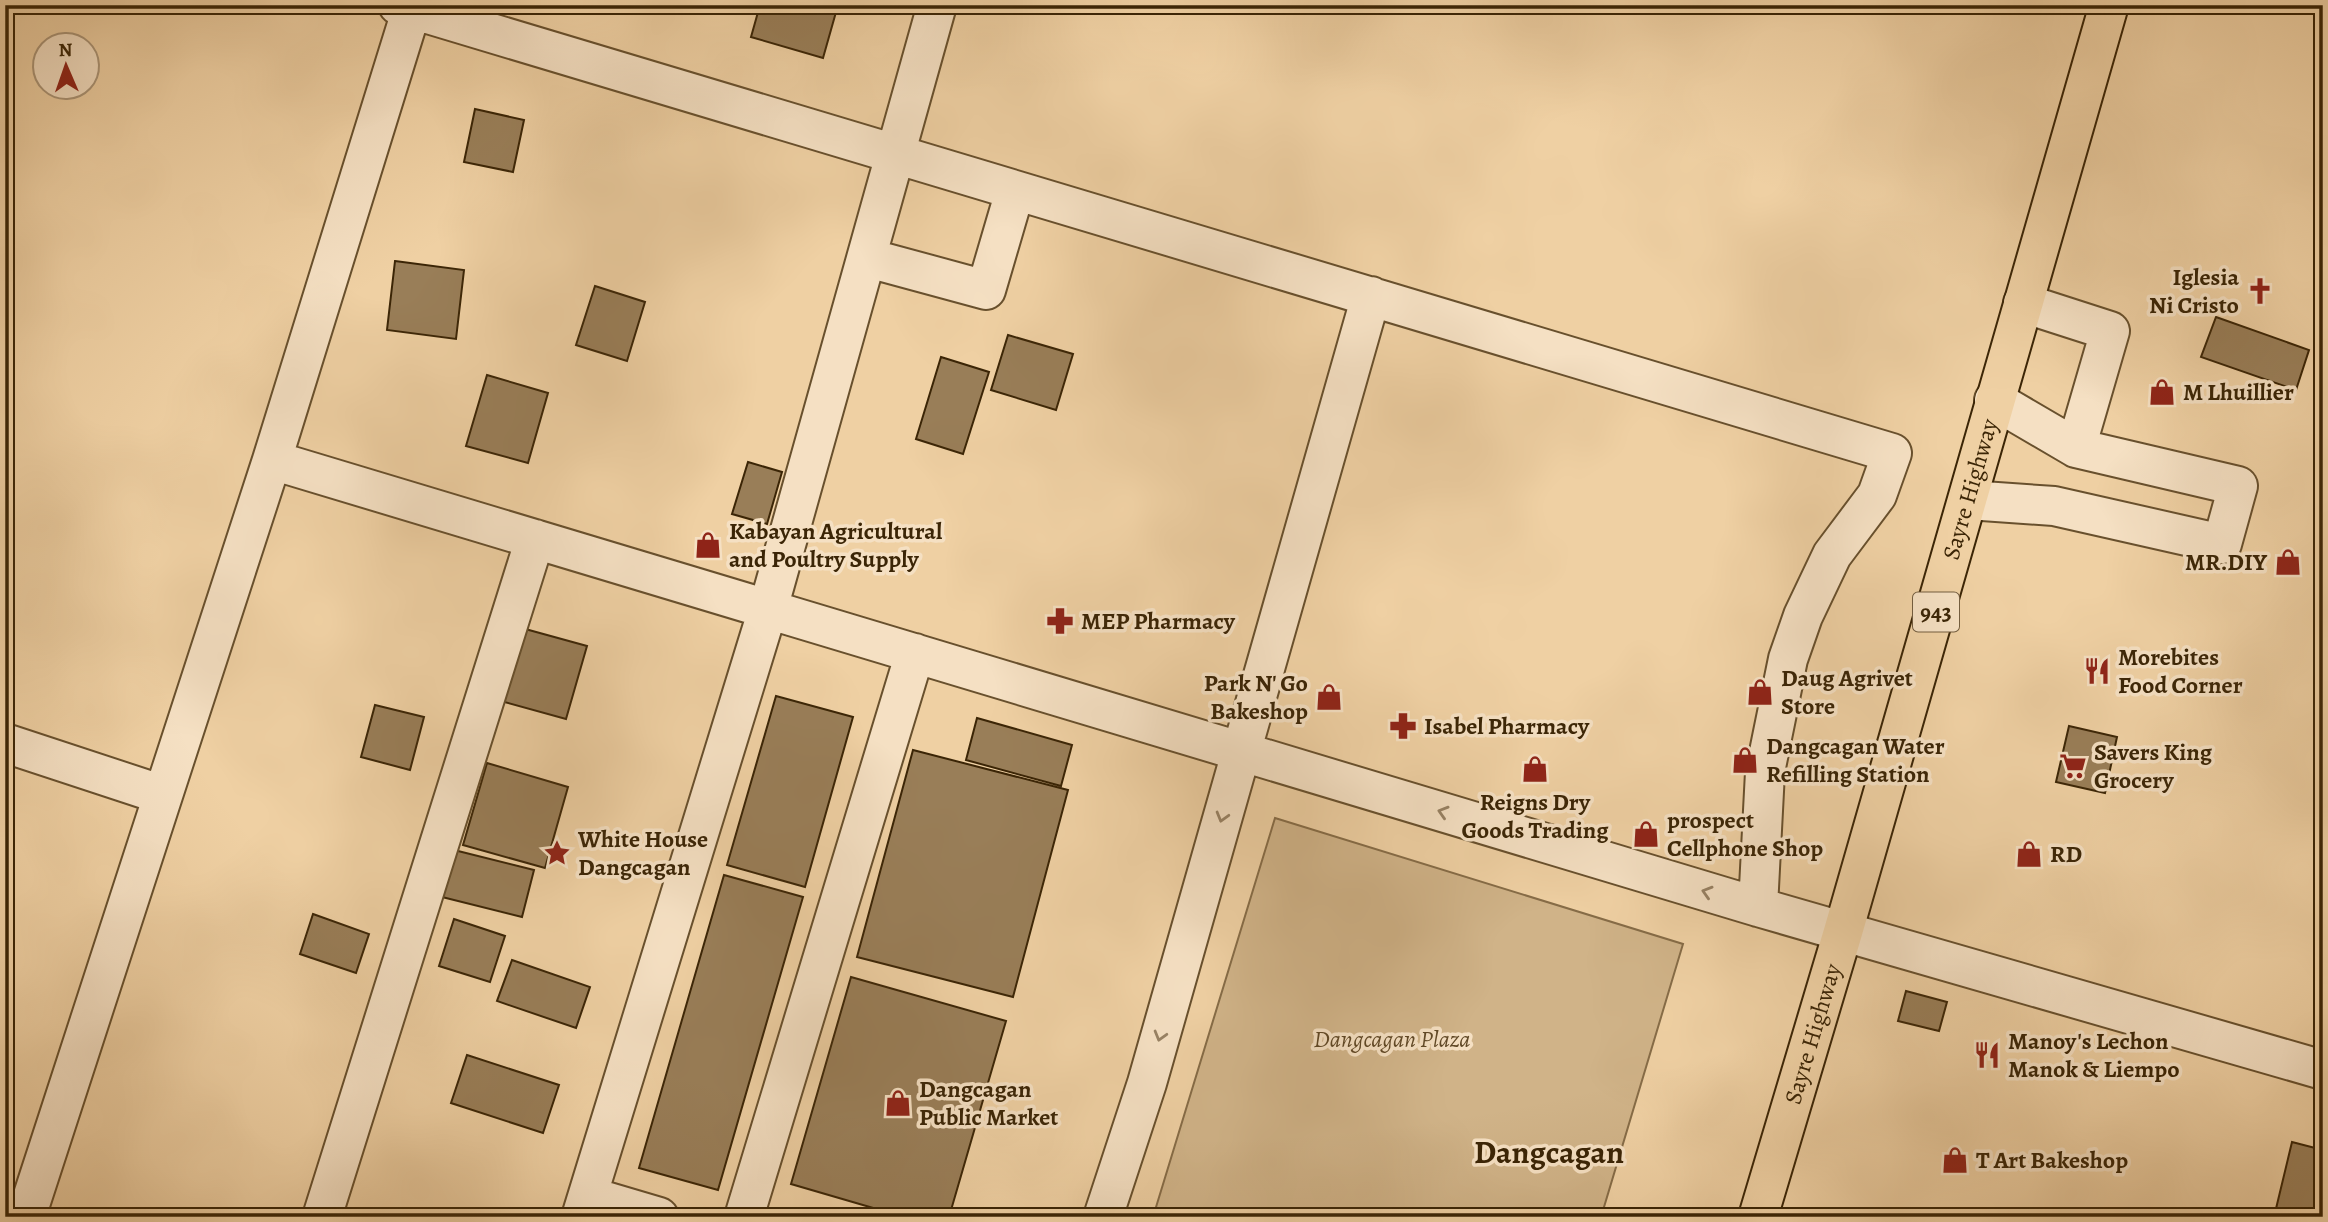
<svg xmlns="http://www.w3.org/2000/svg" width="2328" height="1222" font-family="Alegreya,serif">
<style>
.green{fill:#d0b388;stroke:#866c47;stroke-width:2}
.building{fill:#997e58;stroke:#3b2506;stroke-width:2}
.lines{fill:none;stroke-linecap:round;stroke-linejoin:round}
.minor-casing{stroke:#68502d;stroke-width:42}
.highway-casing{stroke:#3b2506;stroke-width:42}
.minor{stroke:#f5e0c3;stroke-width:38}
.highway{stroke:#efd0a3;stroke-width:38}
.oneway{stroke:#988264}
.labels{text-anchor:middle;stroke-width:7;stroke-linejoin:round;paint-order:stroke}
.shield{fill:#f5e0c3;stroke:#735d3f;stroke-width:2}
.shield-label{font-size:23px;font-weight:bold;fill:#3b2506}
.poi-label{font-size:24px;font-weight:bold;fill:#3b2506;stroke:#f5e0c3;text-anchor:start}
.street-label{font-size:24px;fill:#3b2506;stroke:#f5e0c3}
.park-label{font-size:24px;font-style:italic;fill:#604826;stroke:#f5e0c3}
.district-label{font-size:32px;font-weight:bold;fill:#3b2506;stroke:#f5e0c3}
</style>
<rect width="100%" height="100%" fill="#efd0a3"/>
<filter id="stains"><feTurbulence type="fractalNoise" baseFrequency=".00286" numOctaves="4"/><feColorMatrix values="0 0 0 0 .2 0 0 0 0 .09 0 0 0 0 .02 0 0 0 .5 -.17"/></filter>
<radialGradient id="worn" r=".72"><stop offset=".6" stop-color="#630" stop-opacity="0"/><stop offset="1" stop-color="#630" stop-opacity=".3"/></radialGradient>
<path class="green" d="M 1275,818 L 1683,944 L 1601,1217 L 1153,1217 Z"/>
<path class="building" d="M 760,5 L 838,5 L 823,58 L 751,37 Z
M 475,109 L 524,120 L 513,172 L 464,162 Z
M 395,261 L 464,270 L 456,339 L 387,330 Z
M 595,286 L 645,302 L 627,361 L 576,345 Z
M 2216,317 L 2309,350 L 2296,390 L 2201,357 Z
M 1008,335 L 1073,354 L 1056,410 L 991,390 Z
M 941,357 L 989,372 L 963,454 L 916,439 Z
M 487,375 L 548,393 L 528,463 L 466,446 Z
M 748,462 L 782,472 L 767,524 L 732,514 Z
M 518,627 L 587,646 L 566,719 L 497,700 Z
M 776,696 L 853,717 L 805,887 L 727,865 Z
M 375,705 L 424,717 L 410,770 L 361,757 Z
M 977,718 L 1072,745 L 1061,786 L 966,760 Z
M 2069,726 L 2117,737 L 2105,793 L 2056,782 Z
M 913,750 L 1068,790 L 1013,997 L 857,957 Z
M 487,763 L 568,787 L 545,868 L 463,845 Z
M 454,850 L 534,870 L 522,917 L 442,897 Z
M 724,875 L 803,897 L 718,1190 L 639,1168 Z
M 313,914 L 369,934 L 356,973 L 300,954 Z
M 454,919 L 505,936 L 490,982 L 439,966 Z
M 512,960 L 590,987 L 576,1028 L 497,1001 Z
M 851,977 L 1006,1021 L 949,1217 L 904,1217 L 791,1184 Z
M 1906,991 L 1947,1002 L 1939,1031 L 1898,1021 Z
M 467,1055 L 559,1085 L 543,1133 L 451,1103 Z
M 2292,1142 L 2323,1150 L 2323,1217 L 2274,1217 Z"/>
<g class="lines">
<defs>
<path id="minor" d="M 398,5 L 1892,453 L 1877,495 L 1832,555 L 1803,616 L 1788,659 L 1765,772 L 1758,907
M 868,258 L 986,290 L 1015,191
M 2023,303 L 2110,331 L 2076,448
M 272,460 L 1758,907 L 2323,1070
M 1968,500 L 2054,506 L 2222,544 L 2238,486 L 2076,448 L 1994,400
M 5,743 L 163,795
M 588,1196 L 659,1217
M 26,1217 L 272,460 L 413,5
M 322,1217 L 535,539
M 581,1217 L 768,609 L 937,5
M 744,1217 L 915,653
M 1103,1217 L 1147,1083 L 1371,296"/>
<g id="highway">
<path id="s1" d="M 1758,1217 L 1843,932 L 2109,5"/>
</g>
</defs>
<use href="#minor" class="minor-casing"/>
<use href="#highway" class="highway-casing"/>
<use href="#minor" class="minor"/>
<use href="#highway" class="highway"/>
</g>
<defs><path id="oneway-chevron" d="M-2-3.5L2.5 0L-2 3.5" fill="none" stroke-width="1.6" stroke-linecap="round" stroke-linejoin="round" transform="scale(1.75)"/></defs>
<g class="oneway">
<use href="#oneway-chevron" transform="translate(1443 812) rotate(-163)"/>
<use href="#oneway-chevron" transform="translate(1222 817) rotate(106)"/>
<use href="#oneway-chevron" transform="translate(1707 892) rotate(-163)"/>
<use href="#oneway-chevron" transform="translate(1160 1036) rotate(106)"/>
</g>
<defs>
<symbol id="church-bare" viewBox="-9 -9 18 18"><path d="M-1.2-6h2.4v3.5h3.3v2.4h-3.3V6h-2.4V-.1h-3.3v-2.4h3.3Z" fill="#8f2418" stroke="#f5e0c3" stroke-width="2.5" paint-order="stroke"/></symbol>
<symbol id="shop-bare" viewBox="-9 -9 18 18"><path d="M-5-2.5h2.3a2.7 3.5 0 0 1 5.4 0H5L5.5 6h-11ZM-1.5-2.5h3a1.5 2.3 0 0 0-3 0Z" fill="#8f2418" stroke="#f5e0c3" stroke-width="2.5" paint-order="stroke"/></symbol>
<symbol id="pharmacy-bare" viewBox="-9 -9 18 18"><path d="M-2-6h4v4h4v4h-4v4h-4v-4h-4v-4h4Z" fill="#8f2418" stroke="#f5e0c3" stroke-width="2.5" paint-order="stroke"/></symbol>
<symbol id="restaurant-bare" viewBox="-9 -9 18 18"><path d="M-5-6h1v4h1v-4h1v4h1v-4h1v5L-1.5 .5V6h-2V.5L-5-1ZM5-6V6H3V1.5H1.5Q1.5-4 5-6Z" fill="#8f2418" stroke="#f5e0c3" stroke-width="2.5" paint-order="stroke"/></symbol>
<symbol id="supermarket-bare" viewBox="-9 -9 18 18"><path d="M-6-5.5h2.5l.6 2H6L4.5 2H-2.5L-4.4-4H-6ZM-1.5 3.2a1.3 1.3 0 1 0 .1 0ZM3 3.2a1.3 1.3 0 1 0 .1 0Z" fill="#8f2418" stroke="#f5e0c3" stroke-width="2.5" paint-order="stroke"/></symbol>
<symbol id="sight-bare" viewBox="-9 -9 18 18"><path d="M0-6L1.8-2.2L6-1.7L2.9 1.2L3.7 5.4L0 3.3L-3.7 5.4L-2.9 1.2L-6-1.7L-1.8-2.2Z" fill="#8f2418" stroke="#f5e0c3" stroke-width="2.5" paint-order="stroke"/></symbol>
</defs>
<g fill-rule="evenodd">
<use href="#church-bare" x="2241" y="272" width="38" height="38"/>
<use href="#shop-bare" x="2143" y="373" width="38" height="38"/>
<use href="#shop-bare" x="689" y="526" width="38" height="38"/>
<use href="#shop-bare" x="2269" y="543" width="38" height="38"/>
<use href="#pharmacy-bare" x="1041" y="602" width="38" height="38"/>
<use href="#restaurant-bare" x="2078" y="652" width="38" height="38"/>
<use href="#shop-bare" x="1741" y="673" width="38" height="38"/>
<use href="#shop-bare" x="1310" y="678" width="38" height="38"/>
<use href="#pharmacy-bare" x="1384" y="707" width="38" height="38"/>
<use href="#shop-bare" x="1726" y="741" width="38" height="38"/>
<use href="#supermarket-bare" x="2054" y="747" width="38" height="38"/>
<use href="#shop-bare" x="1516" y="750" width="38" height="38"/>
<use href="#shop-bare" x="1627" y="815" width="38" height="38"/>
<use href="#sight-bare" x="538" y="834" width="38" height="38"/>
<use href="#shop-bare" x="2010" y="835" width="38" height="38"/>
<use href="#restaurant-bare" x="1968" y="1036" width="38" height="38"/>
<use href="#shop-bare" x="879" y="1084" width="38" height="38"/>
<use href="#shop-bare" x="1936" y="1141" width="38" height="38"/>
</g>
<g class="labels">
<rect class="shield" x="1913" y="592.5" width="46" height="39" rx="5"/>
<g class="shield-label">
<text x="1936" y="620">943</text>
</g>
<g class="poi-label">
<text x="2239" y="285" text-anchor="end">Iglesia<tspan x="2239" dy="28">Ni Cristo</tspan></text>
<text x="2183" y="400">M Lhuillier</text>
<text x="729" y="539">Kabayan Agricultural<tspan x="729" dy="28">and Poultry Supply</tspan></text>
<text x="2267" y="570" text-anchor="end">MR.DIY</text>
<text x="1081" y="629">MEP Pharmacy</text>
<text x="2118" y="665">Morebites<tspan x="2118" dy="28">Food Corner</tspan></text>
<text x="1781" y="686">Daug Agrivet<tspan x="1781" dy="28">Store</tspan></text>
<text x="1308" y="691" text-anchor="end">Park N' Go<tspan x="1308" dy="28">Bakeshop</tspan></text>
<text x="1424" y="734">Isabel Pharmacy</text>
<text x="1766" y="754">Dangcagan Water<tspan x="1766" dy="28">Refilling Station</tspan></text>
<text x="2094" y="760">Savers King<tspan x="2094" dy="28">Grocery</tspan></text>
<text x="1535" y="810" text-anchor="middle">Reigns Dry<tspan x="1535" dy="28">Goods Trading</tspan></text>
<text x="1667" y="828">prospect<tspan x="1667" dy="28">Cellphone Shop</tspan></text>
<text x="578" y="847">White House<tspan x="578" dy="28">Dangcagan</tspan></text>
<text x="2050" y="862">RD</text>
<text x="2008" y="1049">Manoy's Lechon<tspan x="2008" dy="28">Manok &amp; Liempo</tspan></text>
<text x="919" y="1097">Dangcagan<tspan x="919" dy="28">Public Market</tspan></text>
<text x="1976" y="1168">T Art Bakeshop</text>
</g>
<g class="street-label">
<text dy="8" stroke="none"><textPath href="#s1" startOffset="758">Sayre Highway</textPath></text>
<text dy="8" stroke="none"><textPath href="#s1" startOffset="191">Sayre Highway</textPath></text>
</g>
<g class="park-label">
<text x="1392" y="1047">Dangcagan Plaza</text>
</g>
<g class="district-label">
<text x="1549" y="1163">Dangcagan</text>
</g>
</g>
<rect width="2328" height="1222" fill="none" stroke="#efd0a3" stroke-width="28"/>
<rect x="7" y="7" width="2314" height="1208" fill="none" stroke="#3b2506" stroke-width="3.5"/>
<rect x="14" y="14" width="2300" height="1194" fill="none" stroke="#3b2506" stroke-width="2"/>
<g transform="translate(66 66) rotate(358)"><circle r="33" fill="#f5e0c3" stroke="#ab9577" stroke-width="2"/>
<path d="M0-5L12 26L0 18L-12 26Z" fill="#8f2418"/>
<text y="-10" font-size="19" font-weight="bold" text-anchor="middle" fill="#3b2506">N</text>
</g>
<rect width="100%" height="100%" filter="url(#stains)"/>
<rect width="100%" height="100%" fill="url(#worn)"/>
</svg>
